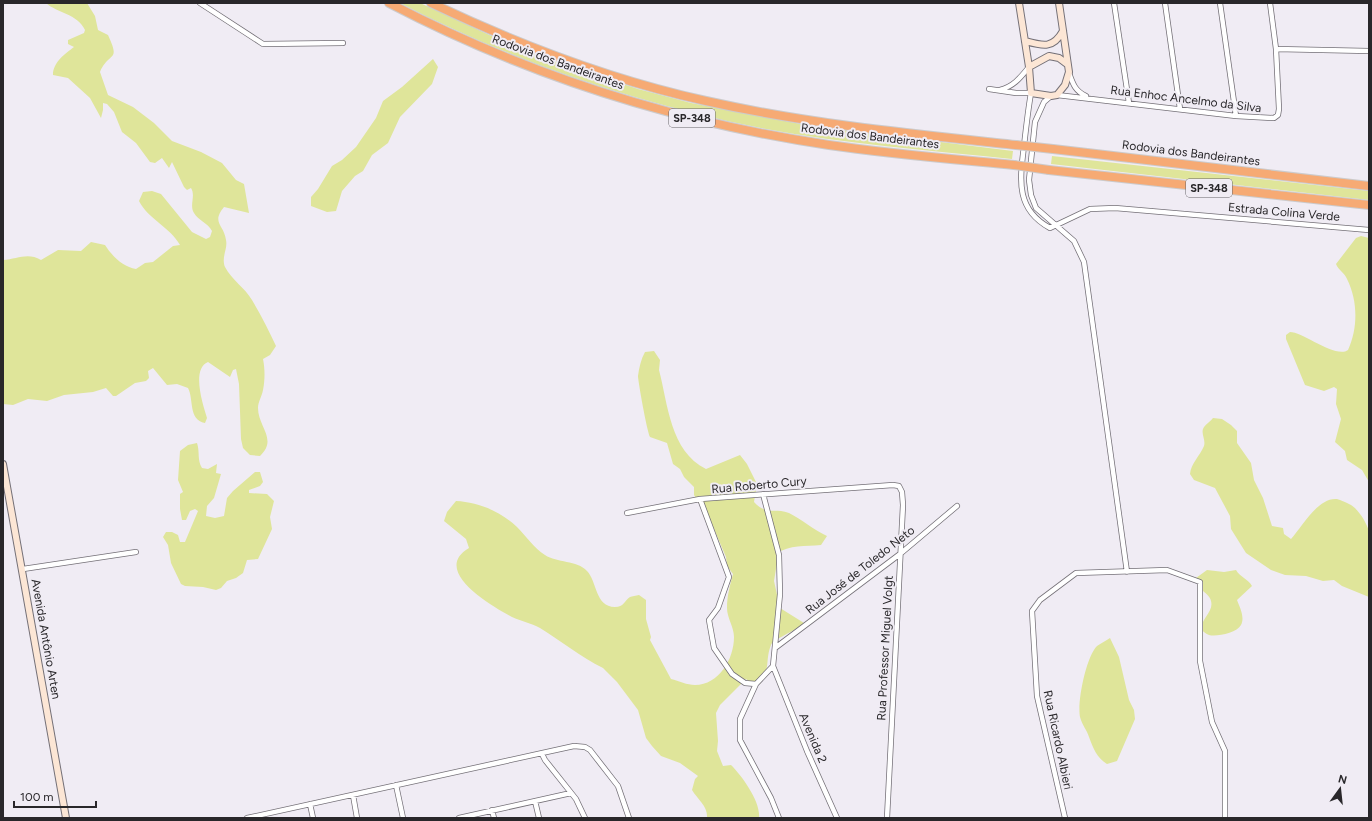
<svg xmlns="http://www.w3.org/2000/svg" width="1372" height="821" font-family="Figtree,sans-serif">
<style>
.green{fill:#dfe59a}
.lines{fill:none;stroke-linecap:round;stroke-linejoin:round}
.street-casing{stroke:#747077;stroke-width:6}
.secondary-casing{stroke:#747077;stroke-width:8}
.highway-casing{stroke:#cccbcc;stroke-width:10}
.street{stroke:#fff;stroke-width:4.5}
.secondary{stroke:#fce6d5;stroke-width:6}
.highway{stroke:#f6aa74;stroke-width:8}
.highway-bridge-casing{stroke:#cccbcc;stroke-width:10;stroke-linecap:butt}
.highway-bridge{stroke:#f6aa74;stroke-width:8}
.labels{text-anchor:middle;stroke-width:4;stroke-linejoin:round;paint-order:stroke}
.shield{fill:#f0ecf4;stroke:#656267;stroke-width:1}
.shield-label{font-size:11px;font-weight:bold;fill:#29272a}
.street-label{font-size:12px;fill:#29272a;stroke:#f0ecf4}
</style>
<rect width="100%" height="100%" fill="#f0ecf4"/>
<path class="green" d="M 46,3 L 87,3 L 95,16 L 98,30 L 108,35 C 121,63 109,51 100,72 L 108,95 L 133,107 L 154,123 L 172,141 L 201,152 L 222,163 L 236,180 L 244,184 L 249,213 L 224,207 C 211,223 224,224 226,240 C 228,249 221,257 225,267 C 232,280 245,288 252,300 C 261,315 269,331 276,346 L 270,355 L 263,359 C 265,369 265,380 263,390 C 262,396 258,402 258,408 C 258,427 278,439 260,456 L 250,455 L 243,448 L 241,439 L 239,384 L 236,369 L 233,370 L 230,377 L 208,362 C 191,369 203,405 207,418 L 205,423 C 188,420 194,399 188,388 L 177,384 L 167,385 L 153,368 L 148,371 L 149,378 L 146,381 L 135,383 L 116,396 L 113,396 L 106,388 L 93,392 L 64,395 L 47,401 L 28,399 L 13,405 L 3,404 L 3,260 C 17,259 28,252 41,260 L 58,250 L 81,251 L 91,242 L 105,245 C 112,256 123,267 136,269 L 145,263 L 153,262 L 173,246 L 180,245 C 170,227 148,219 139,201 L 143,192 L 152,191 L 161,194 L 192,232 L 206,239 L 210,237 L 212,231 C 208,223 198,220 194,213 C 189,205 196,196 191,188 L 187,190 L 184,187 L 172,162 L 169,168 L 162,158 L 155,163 L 150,162 L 136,143 L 122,132 L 114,112 L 107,104 L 103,103 L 103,110 L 101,118 L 90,98 L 68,78 L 53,75 C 53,62 65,54 74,47 L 68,44 L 68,40 L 84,33 L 85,30 C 78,14 57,13 46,3 Z
M 400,3 L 420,3 L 509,44 L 563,64 L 638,89 L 691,103 L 811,126 L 1013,151 L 1012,159 C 928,150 844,144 761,128 C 635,103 514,62 400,3 Z
M 433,59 L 438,67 L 432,84 L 400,117 L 388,143 L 372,155 L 363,171 L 355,176 L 342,191 L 336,211 L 327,212 L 311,206 L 311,197 L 318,189 L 332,166 L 342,160 L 356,147 L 376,118 L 383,101 L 402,87 Z
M 1052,156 L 1369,191 L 1369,200 L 1051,164 Z
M 1361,236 L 1369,238 L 1369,482 L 1362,470 L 1347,460 L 1345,451 L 1335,442 L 1341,419 L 1336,404 L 1337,389 L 1334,387 L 1324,391 L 1305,385 L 1286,339 L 1286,335 L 1290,332 C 1303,332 1336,359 1348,350 C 1358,328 1358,301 1347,279 C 1345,273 1338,270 1336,264 L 1356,238 Z
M 654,351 L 660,360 L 659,370 C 668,404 670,451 706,469 L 740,455 L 747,464 L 757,484 L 754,502 C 767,516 774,507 789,513 C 801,519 814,530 827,536 L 821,545 C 805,547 790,544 776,554 L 777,563 L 774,581 L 780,608 L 804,623 C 796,631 773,639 771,645 C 765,660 771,667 760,684 L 751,683 L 746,679 L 720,705 L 716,713 L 718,741 L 717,751 L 723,766 L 731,765 C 742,776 761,802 759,818 L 707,818 C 708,806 698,800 692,790 L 695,779 L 698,776 L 680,763 L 661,756 L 652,746 L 646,738 L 638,710 L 617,682 L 603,668 C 581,657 561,641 540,628 C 531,623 521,621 512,617 C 493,607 430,571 469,548 L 466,539 L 444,521 L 447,512 L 456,501 C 478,502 500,511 517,527 C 526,536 534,548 545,555 C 557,563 577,560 587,571 C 597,581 595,607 615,607 C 624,607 624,601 630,597 C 632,596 636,596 639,595 L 646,600 L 646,619 L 651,637 L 650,640 L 671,679 C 679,681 687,685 695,685 C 719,685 734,659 734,637 C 734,627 727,618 727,608 C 727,596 730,585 733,574 L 727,566 L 726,557 L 714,529 L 694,495 L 694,487 L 684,477 L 680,469 L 673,464 L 667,443 L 650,437 C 647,431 638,381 638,376 C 639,368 641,359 645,352 Z
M 1213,418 L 1222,419 L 1231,425 L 1237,431 L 1237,443 L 1251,463 L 1254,480 L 1263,498 L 1272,526 L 1283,528 L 1284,534 L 1291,539 C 1302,527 1318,497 1337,499 C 1341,500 1345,502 1349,504 C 1358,508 1366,522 1369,531 L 1369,597 L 1342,586 L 1334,580 L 1323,581 L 1306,576 L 1285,575 L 1271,570 L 1246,553 L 1231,529 L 1230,516 L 1215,488 L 1194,480 L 1190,474 C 1191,463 1200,456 1204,446 C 1206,439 1200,433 1204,427 C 1206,424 1211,421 1213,418 Z
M 197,443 C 200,452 197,460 202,468 L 208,469 L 217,464 L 216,473 L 221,474 L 214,498 L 207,506 L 206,516 L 215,518 L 224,516 L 227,498 L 233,491 L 255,472 L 260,472 L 263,482 L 260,486 L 249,490 L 249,493 L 267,494 L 274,501 L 270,517 L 272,529 L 258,559 L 247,560 L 243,573 L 236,578 L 227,581 L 221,588 L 216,590 L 203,587 L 185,586 L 181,584 L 171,563 L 168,545 L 163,537 L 166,532 L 172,532 L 178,535 L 180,542 L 185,542 L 198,511 L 195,509 L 190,511 L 186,520 L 182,520 L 180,509 L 180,494 L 183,492 L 178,480 L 180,451 L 188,445 Z
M 1207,570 L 1224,572 L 1236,570 C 1240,577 1248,579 1252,586 L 1237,600 C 1240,608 1245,617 1241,625 C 1237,633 1216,637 1209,635 C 1206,634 1203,631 1201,630 C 1201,618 1214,612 1211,601 C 1210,593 1196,590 1196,578 Z
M 1110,638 L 1119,657 L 1129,700 L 1134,710 L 1135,719 L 1117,761 L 1107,764 C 1097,758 1093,748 1089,737 C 1087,730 1082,725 1080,717 C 1077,702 1086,657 1097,646 C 1101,643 1106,641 1110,638 Z"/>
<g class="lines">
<defs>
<path id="street" d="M 200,3 L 263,44 L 343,43
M 1114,3 L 1129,103
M 1165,3 L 1180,109
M 1220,3 L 1236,116
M 1276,49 L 1369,51
M 1069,73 C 1073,84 1075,91 1086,96
M 989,89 L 1016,93 L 1031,93 C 1028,110 1026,128 1024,146 C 1020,179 1015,209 1050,228 L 1090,209 L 1115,208 L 1369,230
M 1000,90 C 1014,86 1020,78 1029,67
M 1057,95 L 1236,116 L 1274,118 L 1278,115 L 1279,109 L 1276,49 L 1270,3
M 1051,96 L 1044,102 L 1035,122 L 1029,180 L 1031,195 L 1036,208 L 1074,241 L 1084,262 L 1127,572
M 763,494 L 779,555 L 780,594 L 773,666 L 807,751 L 837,818
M 700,499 L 729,577 L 718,608 L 709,620 L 714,648 L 732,674 L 745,683 L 756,684 L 773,666
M 627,513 L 700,499 L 893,485 L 899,486 L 902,492 L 903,505 L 887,818
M 23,569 L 136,552
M 775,648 L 900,554 L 957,506
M 756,684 L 740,719 L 740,740 L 771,798 L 779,818
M 542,754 L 545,760 L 576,799 L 585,818
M 396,785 L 403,818
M 353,795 L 357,818
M 535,801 L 539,818
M 310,804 L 313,818
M 492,810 L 494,818
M 247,818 L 574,746 L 585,747 L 590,750 L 618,786 L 629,818
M 459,818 L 571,793
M 1065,818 L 1037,696 L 1032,611 L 1040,600 L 1076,573 L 1167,570 L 1200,582 L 1200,661 L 1212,722 L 1225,751 L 1225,818"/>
<path id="secondary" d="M 1019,3 L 1029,67 L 1031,93 L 1051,96 L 1057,95 L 1065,85 L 1069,72 L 1059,3
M 1025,41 C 1043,46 1053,49 1063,31
M 1029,67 L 1049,56 L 1059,58 L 1067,64
M 3,464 L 66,818"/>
<path id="highway" d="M 389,3 C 527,75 675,122 829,145 C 890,154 952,159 1014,165
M 431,3 C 519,45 611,80 706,101 C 808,124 912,134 1016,145
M 1053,149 L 1369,186
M 1049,170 L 1369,205"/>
</defs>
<use href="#street" class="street-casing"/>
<use href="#secondary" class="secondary-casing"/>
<use href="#highway" class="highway-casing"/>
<use href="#street" class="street"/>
<use href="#secondary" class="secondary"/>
<use href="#highway" class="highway"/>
<defs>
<path id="highway-bridge" d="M 1016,145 L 1053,149
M 1014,165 L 1049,170"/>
</defs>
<use href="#highway-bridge" class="highway-bridge-casing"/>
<use href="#highway-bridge" class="highway-bridge"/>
</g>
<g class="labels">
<g class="shield">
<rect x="669" y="109" width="46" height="18" rx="3"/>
<rect x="1186" y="179" width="46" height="18" rx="3"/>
</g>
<g class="shield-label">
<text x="692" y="122">SP-348</text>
<text x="1209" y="192">SP-348</text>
</g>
<g class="street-label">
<text transform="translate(558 62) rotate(20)" y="4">Rodovia dos Bandeirantes</text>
<text transform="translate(1186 99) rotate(7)" y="4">Rua Enhoc Ancelmo da Silva</text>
<text transform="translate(870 136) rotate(7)" y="4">Rodovia dos Bandeirantes</text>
<text transform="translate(1191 153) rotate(7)" y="4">Rodovia dos Bandeirantes</text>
<text transform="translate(1284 212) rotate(5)" y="4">Estrada Colina Verde</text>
<text transform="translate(759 485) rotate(-5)" y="4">Rua Roberto Cury</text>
<text transform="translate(860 570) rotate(-38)" y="4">Rua José de Toledo Neto</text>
<text transform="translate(46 639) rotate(80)" y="4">Avenida Antônio Arten</text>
<text transform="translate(885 648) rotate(-87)" y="4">Rua Professor Miguel Volgt</text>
<text transform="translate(813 738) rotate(67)" y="4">Avenida 2</text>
<text transform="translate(1058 740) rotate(78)" y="4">Rua Ricardo Albieri</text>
</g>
</g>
<rect width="1372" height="821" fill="none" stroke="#29272a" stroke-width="8"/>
<g transform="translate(1340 789) rotate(15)" stroke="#f0ecf4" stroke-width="3" paint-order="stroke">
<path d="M0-3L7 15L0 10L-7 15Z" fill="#29272a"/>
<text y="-6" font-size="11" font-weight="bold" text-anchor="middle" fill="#29272a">N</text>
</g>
<path d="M14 801v6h82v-6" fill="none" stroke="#29272a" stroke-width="2"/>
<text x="20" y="801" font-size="12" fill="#29272a" stroke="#f0ecf4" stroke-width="3" paint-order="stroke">100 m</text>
</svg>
